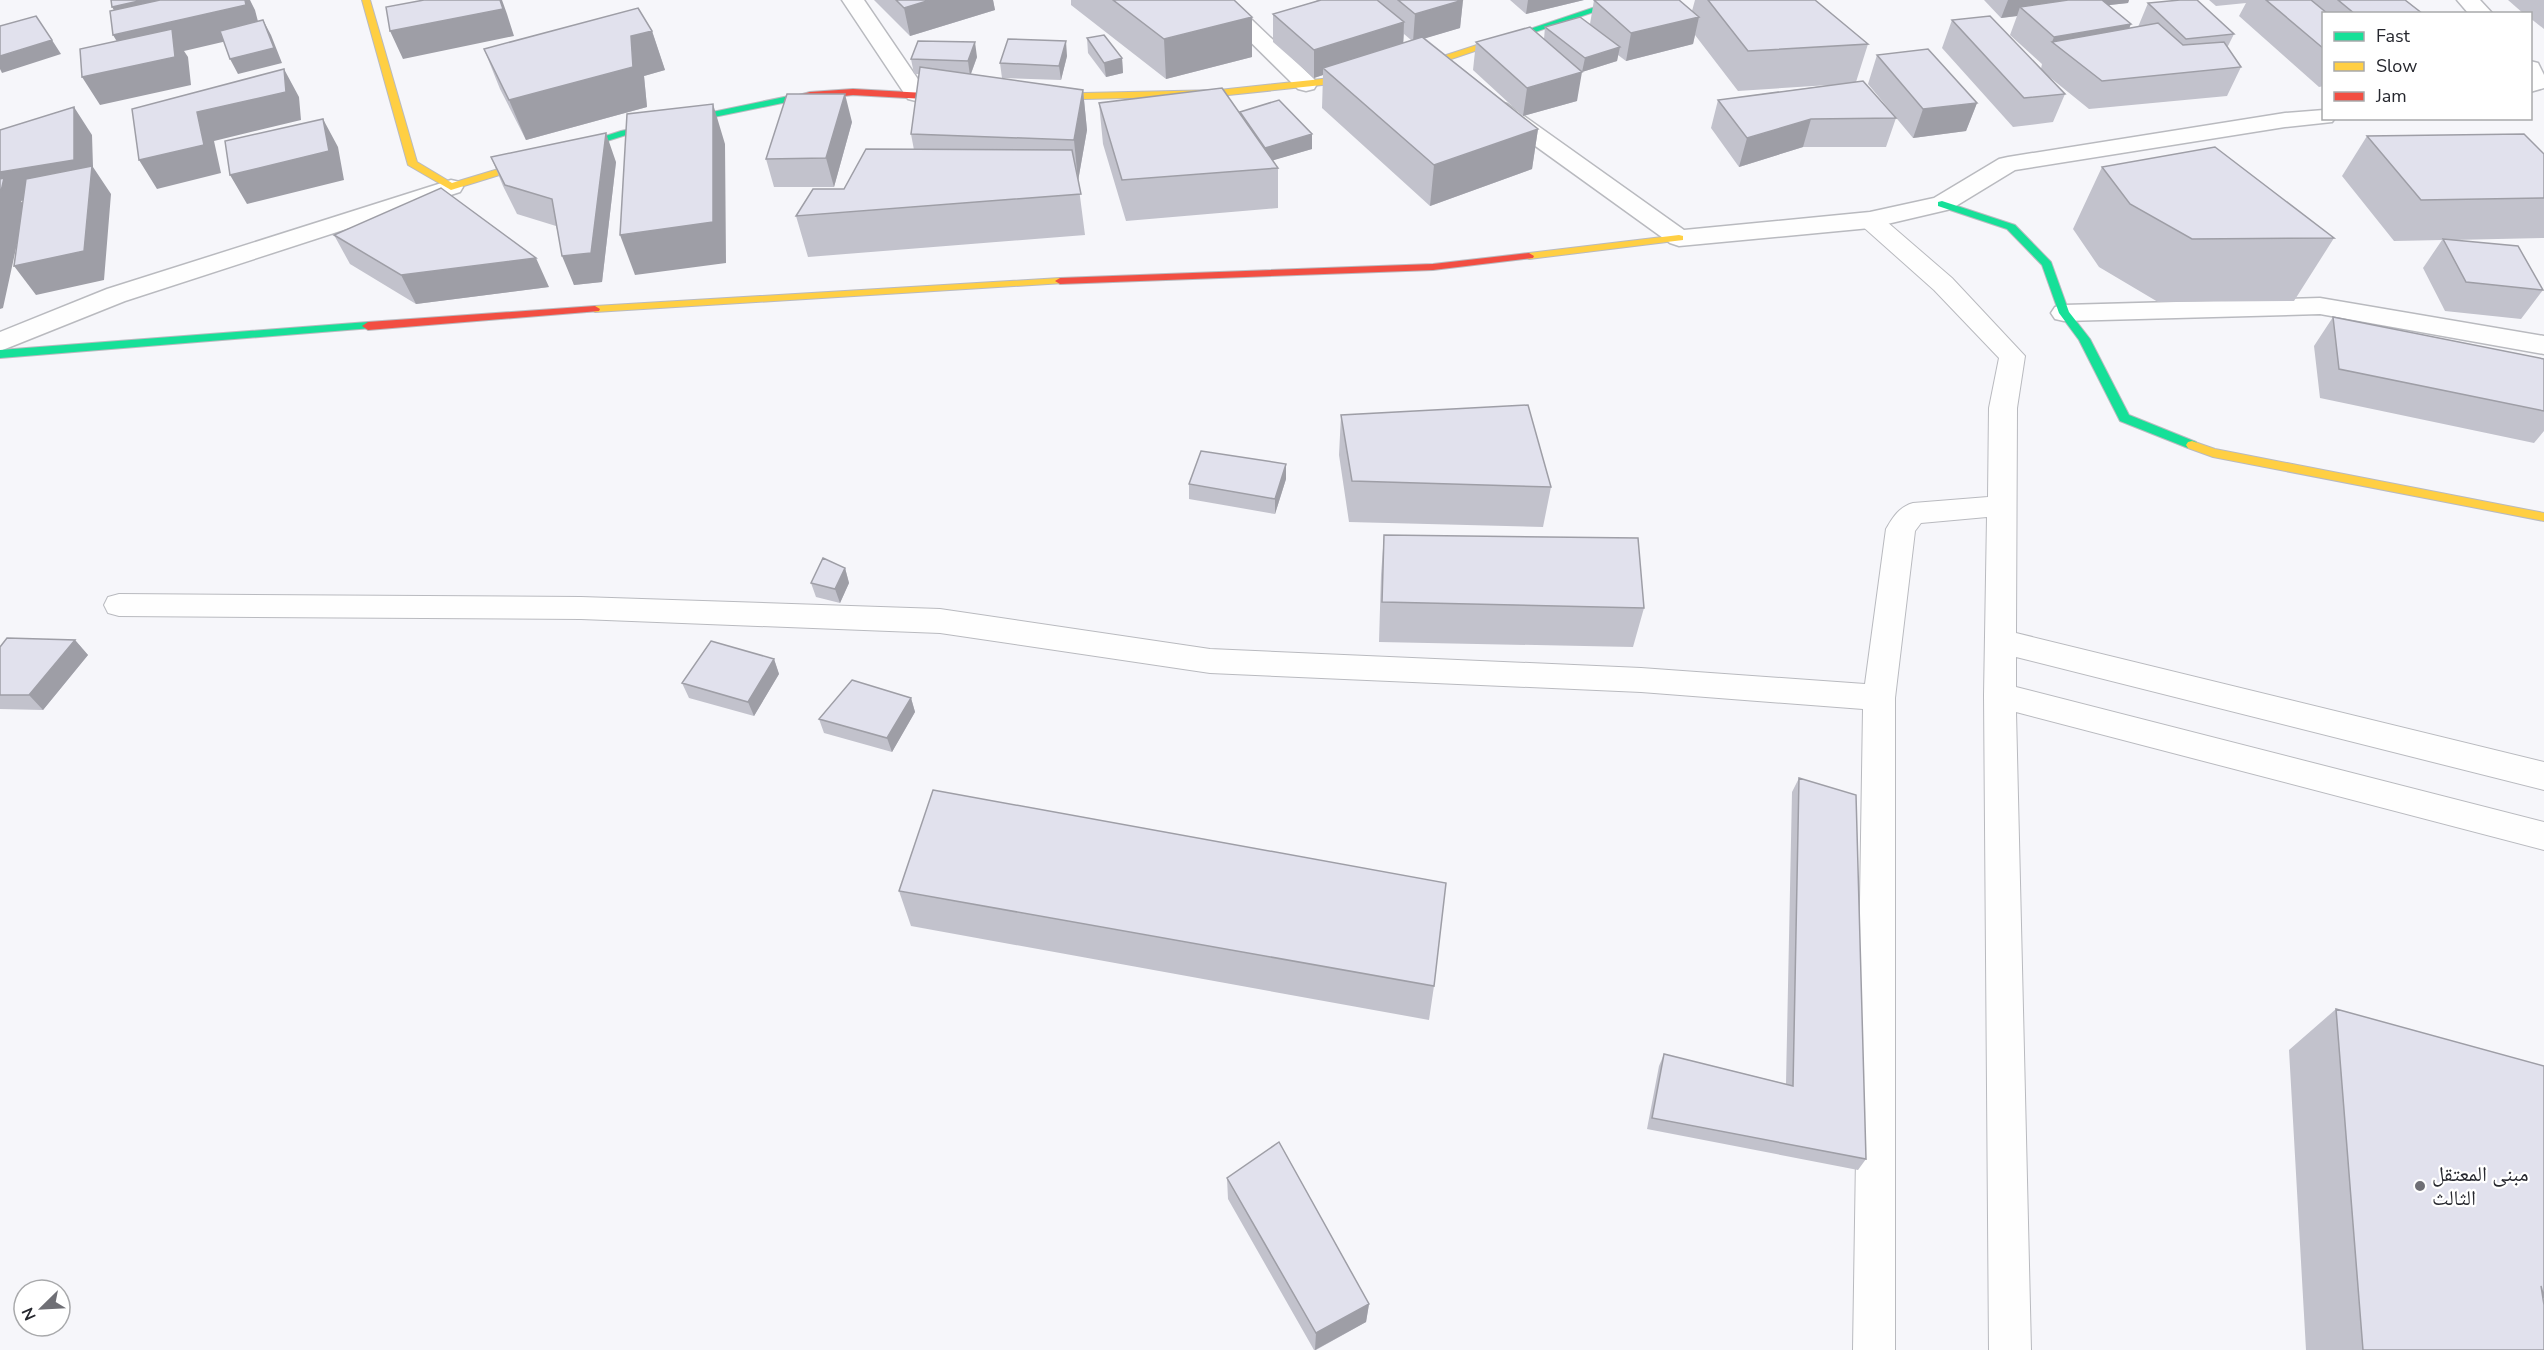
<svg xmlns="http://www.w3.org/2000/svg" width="2544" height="1350" font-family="'Nunito Sans','Noto Naskh Arabic',sans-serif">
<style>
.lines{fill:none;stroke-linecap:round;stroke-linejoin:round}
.lane-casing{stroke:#b9babf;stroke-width:2}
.street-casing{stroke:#b9babf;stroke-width:3}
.fast-casing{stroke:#b9babf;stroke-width:2}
.slow-casing{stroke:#b9babf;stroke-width:2}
.jam-casing{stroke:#b9babf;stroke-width:2}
.lane{fill:#fefefe;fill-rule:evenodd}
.street{fill:#fefefe;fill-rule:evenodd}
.fast{fill:#16e098;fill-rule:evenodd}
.slow{fill:#ffcf43;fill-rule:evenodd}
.jam{fill:#f24e42;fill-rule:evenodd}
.wall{fill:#c2c2cc;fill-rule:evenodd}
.shaded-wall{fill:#9e9ea6}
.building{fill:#e1e1ed;stroke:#9e9ea6;stroke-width:1.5}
.poi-dot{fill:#6f6f75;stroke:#fff;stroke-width:2}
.labels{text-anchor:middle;stroke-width:4.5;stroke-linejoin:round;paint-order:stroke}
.near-poi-label{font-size:21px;fill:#26272e;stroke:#fff;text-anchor:start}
</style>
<rect width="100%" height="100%" fill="#f6f6fa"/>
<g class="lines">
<defs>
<path id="lane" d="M 1870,213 L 1879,215 L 1952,278 L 2025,356 L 2017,408 L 2016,633 L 2544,762 L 2544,790 L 2016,657 L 2016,687 L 2544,822 L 2544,850 L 2016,712 L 2031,1350 L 1989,1350 L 1984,695 L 1987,517 L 1921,523 L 1915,531 L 1895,698 L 1895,1350 L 1853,1350 L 1863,709 L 1641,692 L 1210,673 L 940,633 L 581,619 L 119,616 L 108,613 L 104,605 L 108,597 L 119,594 L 581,597 L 940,609 L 1210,649 L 1641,668 L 1865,684 L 1886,529 C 1893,517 1899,507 1913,503 L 1988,497 L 1989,408 L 1999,358 L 1934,290 L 1861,225 L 1858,220 L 1861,215 Z"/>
<path id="street" d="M 842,0 L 864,0 L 928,94 L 924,99 L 916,101 L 908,99 Z
M 1208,0 L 1231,0 L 1314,79 L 1317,84 L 1314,89 L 1306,91 L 1298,89 Z
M 2457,0 L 2480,0 L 2493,14 L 2469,14 Z
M 2530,61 L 2538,63 L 2544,75 L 2544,88 L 2530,92 Z
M 1499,102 L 1507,104 L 1684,230 L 1870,212 L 1934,198 L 1999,159 L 2008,157 L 2285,113 L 2324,110 L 2324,118 L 2335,118 L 2332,122 L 2285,127 L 2015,170 L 1951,209 L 1870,228 L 1679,246 L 1670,243 L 1491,114 L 1487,109 L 1491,104 Z
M 451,180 L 460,182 L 463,187 L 460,192 L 125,301 L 0,351 L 0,332 L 107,289 Z
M 2320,298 L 2544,336 L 2544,354 L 2320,314 L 2064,321 L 2055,319 L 2051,313 L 2055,307 L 2064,305 Z"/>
<path id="fast" d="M 1616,0 L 1629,0 L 1520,37 L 1512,35 Z
M 789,96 L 794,99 L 792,101 L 626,135 L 509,172 L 505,173 L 500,170 L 621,131 Z
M 1942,201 L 2015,225 L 2051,262 L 2069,312 L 2090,339 L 2129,415 L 2196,442 L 2198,445 L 2196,448 L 2188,448 L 2120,421 L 2079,340 L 2059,313 L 2042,265 L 2007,229 L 1938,206 L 1938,202 Z
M 368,322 L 374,326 L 372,328 L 0,358 L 0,350 Z"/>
<path id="slow" d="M 362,0 L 370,0 L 417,162 L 452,183 L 505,167 L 510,170 L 509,172 L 451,190 L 408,165 Z
M 1514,33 L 1522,35 L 1398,77 L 1219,96 L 1039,100 L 1034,97 L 1039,94 L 1219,90 L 1397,71 Z
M 1679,235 L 1683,236 L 1683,240 L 1529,259 L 1524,256 L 1529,253 Z
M 1060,278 L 1064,279 L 1064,283 L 595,312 L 590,309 L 595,306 Z
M 2192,441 L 2215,449 L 2544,513 L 2544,521 L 2213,457 L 2188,448 L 2186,445 L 2188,442 Z"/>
<path id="jam" d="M 853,89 L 961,95 L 966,98 L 961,101 L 853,95 L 789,102 L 784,99 L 810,92 Z
M 1529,253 L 1534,256 L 1533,258 L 1433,270 L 1060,284 L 1055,281 L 1060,278 L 1433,264 Z
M 595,306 L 600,309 L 599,311 L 368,330 L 362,326 L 368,322 Z"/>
</defs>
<use href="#lane" class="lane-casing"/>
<use href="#street" class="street-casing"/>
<use href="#fast" class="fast-casing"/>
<use href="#slow" class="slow-casing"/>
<use href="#jam" class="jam-casing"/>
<use href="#lane" class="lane"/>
<use href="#street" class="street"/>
<use href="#fast" class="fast"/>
<use href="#slow" class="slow"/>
<use href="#jam" class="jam"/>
</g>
<path class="wall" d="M 874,0 L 993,0 L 995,10 L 910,36 Z
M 1071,0 L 1234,0 L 1252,57 L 1166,79 L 1071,5 Z
M 1316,0 L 1463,0 L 1460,28 L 1425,38 L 1538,129 L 1532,169 L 1430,206 L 1322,108 L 1323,75 L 1314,78 L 1273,42 L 1273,14 L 1317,1 ZM 1404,34 L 1411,40 L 1403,43 Z
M 1510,0 L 1584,0 L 1526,14 Z
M 1594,0 L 1692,11 L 1695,0 L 1815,0 L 1868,44 L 1856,82 L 1896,118 L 1886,147 L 1803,147 L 1739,167 L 1711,128 L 1718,100 L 1829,85 L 1738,91 L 1695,35 L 1693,44 L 1626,61 L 1618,55 L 1617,61 L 1582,72 L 1578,69 L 1577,101 L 1523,116 L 1473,70 L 1476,42 L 1544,39 L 1545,27 L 1590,24 Z
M 1984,0 L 2129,0 L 2128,3 L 2109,5 L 2130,28 L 2138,27 L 2148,3 L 2234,34 L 2227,48 L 2241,67 L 2227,96 L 2089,109 L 2047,75 L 2065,94 L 2053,122 L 2013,127 L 1942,48 L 1952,20 L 2041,69 L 2042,64 L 2010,35 L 2017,16 L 2001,18 Z
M 2209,0 L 2405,0 L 2423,14 L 2324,14 L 2324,86 L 2319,87 L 2239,16 L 2246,3 L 2216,6 Z
M 2508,0 L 2544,0 L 2544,29 L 2530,18 L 2530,14 L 2524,14 Z
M 652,31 L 665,70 L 644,76 L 647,107 L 526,140 L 500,89 L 484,49 Z
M 1087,38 L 1122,58 L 1123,73 L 1106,77 L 1088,53 Z
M 1877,55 L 1977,103 L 1966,131 L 1913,138 L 1868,84 Z
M 1067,56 L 1061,80 L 1002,78 L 1000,63 Z
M 977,57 L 971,74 L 1083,90 L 1087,130 L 1078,181 L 1085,235 L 808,257 L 796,216 L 914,150 L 911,134 L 919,74 L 914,74 L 911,59 Z
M 1099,103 L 1240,112 L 1312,134 L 1312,149 L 1273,160 L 1278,168 L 1278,208 L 1126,221 L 1103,144 Z
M 852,122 L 834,187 L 774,187 L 766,159 Z
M 2367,136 L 2544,154 L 2544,238 L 2453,240 L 2543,290 L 2521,319 L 2445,311 L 2423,268 L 2442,240 L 2394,241 L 2342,176 Z
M 491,157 L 616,162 L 602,282 L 574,285 L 556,226 L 517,214 L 503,186 Z
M 2102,167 L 2334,238 L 2294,301 L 2158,302 L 2099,267 L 2073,229 Z
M 334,235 L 549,287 L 416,304 L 350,264 Z
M 2333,317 L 2544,359 L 2544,431 L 2534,443 L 2320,398 L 2314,346 Z
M 1341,415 L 1551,487 L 1543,527 L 1349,522 L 1339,455 Z
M 1286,464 L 1286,479 L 1275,514 L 1189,499 L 1189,484 Z
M 1384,535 L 1644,608 L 1633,647 L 1379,642 L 1381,575 Z
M 845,568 L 849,583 L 840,603 L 816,597 L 811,583 Z
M 75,640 L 88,655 L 43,710 L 0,709 L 0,647 Z
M 774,659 L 779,674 L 754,716 L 689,698 L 682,683 Z
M 911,698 L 915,712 L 892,752 L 824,733 L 819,719 Z
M 1799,778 L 1866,1159 L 1858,1170 L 1647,1129 L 1659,1066 L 1664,1054 L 1786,1084 L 1792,792 Z
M 899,891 L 1434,986 L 1429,1020 L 911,926 Z
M 2336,1009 L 2544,1066 L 2544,1350 L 2306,1350 L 2289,1050 Z
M 1227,1178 L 1369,1304 L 1366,1322 L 1316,1350 L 1314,1350 L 1228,1199 Z"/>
<path class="shaded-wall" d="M 143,0 L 250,0 L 255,10 L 261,33 L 184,51 L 188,57 L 191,85 L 100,105 L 82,77 L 130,63 L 113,35 L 127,32 L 112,7 Z
M 500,0 L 502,0 L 507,14 L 514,36 L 403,59 L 390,31 Z
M 930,0 L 993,0 L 995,10 L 910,36 L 904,8 Z
M 1463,0 L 1460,28 L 1413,42 L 1415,14 Z
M 1528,0 L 1584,0 L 1526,14 Z
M 2008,0 L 2129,0 L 2128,3 L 2029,14 L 2020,7 L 2017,16 L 2001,18 Z
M 1252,17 L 1252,57 L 1166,79 L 1164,39 Z
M 1699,17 L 1693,44 L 1626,61 L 1631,33 Z
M 263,20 L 271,35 L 282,63 L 238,74 L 230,59 Z
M 1404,22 L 1403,50 L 1323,68 L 1323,75 L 1314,78 L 1314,50 Z
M 2131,24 L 2119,52 L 2052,42 L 2054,37 Z
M 652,31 L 665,70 L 644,76 L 647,107 L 526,140 L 509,100 L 631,36 Z
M 52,40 L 61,54 L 2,73 L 0,69 L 0,56 Z
M 1066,41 L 1067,56 L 1061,80 L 1059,66 Z
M 975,42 L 977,57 L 970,76 L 968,61 Z
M 1620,47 L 1617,61 L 1582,72 L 1585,58 Z
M 1122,58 L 1123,73 L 1106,77 L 1104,63 Z
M 284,69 L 299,97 L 301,120 L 214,141 L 221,173 L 157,189 L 139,160 L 197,112 Z
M 1582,72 L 1577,101 L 1523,116 L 1527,88 Z
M 1083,90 L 1087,130 L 1078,181 L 1074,140 Z
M 845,94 L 852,122 L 834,187 L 826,158 Z
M 1977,103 L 1966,131 L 1913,138 L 1923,109 Z
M 713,104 L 725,144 L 726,263 L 635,275 L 620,235 Z
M 74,107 L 92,135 L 93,167 L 111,194 L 104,280 L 36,295 L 14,266 L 90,190 L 21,201 L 25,207 L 3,308 L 0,309 L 0,172 Z
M 323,119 L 338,147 L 344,180 L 247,204 L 230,175 Z
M 1811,119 L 1803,147 L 1739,167 L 1747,138 Z
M 1538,129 L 1532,169 L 1430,206 L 1434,165 Z
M 606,133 L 616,162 L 602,282 L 574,285 L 562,256 Z
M 1312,134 L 1312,149 L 1264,163 L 1264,148 Z
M 536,258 L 549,287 L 416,304 L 401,275 Z
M 1286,464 L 1286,479 L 1275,514 L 1275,499 Z
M 845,568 L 849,583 L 840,603 L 835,589 Z
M 75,640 L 88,655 L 43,710 L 29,695 Z
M 774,659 L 779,674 L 754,716 L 748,702 Z
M 911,698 L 915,712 L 892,752 L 887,738 Z
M 1369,1304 L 1366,1322 L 1315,1350 L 1316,1333 Z"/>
<path class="building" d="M 111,0 L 143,0 L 112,7 Z
M 160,0 L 245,0 L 246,5 L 113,35 L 110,11 Z
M 424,0 L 500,0 L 503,9 L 390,31 L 386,7 Z
M 896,0 L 930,0 L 904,8 Z
M 1113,0 L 1234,0 L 1252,17 L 1164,39 Z
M 1321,0 L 1377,0 L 1404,22 L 1314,50 L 1273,14 Z
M 1398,0 L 1463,0 L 1415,14 Z
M 1594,0 L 1679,0 L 1699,17 L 1631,33 Z
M 1708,0 L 1815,0 L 1868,44 L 1748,51 Z
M 2068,0 L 2102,0 L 2131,24 L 2054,37 L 2020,7 Z
M 2180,0 L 2197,0 L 2234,34 L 2186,39 L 2148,3 Z
M 2266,0 L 2311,0 L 2328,14 L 2324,14 L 2324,49 Z
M 2338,0 L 2405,0 L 2423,14 L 2355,14 Z
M 638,8 L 652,31 L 631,36 L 633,67 L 509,100 L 484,49 Z
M 36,16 L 52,40 L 0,56 L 0,26 Z
M 1990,16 L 2065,94 L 2024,98 L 1952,20 Z
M 1580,17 L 1620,47 L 1585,58 L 1545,27 Z
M 263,20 L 274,48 L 230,59 L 220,31 Z
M 2158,23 L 2183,45 L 2224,42 L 2241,67 L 2102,81 L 2052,42 Z
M 1530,27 L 1582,72 L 1527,88 L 1476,42 Z
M 172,29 L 175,57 L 82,77 L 80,49 Z
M 1104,35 L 1122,58 L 1104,63 L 1087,38 Z
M 1422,37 L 1538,129 L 1434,165 L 1323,68 Z
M 1008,39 L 1066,41 L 1059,66 L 1000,63 Z
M 918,41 L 975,42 L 968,61 L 911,59 Z
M 1928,49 L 1977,103 L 1923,109 L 1877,55 Z
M 920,67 L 1083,90 L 1074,140 L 911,134 Z
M 284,69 L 286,92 L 197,112 L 204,145 L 139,160 L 132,109 Z
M 1863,81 L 1896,118 L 1811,119 L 1747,138 L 1718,100 Z
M 1222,88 L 1278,168 L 1122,180 L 1099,103 Z
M 787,94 L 845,94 L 826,158 L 766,159 Z
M 1279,100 L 1312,134 L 1265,148 L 1240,112 Z
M 713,104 L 713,222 L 620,235 L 627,114 Z
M 74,107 L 74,160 L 0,172 L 0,130 Z
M 323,119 L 329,151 L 230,175 L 225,141 Z
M 606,133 L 591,253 L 562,256 L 552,199 L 505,185 L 491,157 Z
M 2524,134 L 2544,154 L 2544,198 L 2421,200 L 2367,136 Z
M 2215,147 L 2334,238 L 2192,239 L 2130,204 L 2102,167 Z
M 866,149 L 1072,150 L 1081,194 L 796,216 L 813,189 L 844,189 Z
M 92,166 L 84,251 L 14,266 L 26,179 Z
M 4,178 L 0,196 L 0,179 Z
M 441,188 L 536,258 L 401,275 L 334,235 Z
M 2443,239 L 2518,246 L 2543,290 L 2466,282 Z
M 2333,317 L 2544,359 L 2544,411 L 2339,369 Z
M 1528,405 L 1551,487 L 1352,481 L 1341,415 Z
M 1201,451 L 1286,464 L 1275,499 L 1189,484 Z
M 1384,535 L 1638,538 L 1644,608 L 1382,602 Z
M 823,558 L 845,568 L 835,589 L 811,583 Z
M 7,638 L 75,640 L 29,695 L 0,695 L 0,647 Z
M 711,641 L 774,659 L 748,702 L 682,683 Z
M 852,680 L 911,698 L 887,738 L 819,719 Z
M 1799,778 L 1856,795 L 1866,1159 L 1652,1118 L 1664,1054 L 1793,1086 Z
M 933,790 L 1446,883 L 1434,986 L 899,891 Z
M 2336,1009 L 2544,1066 L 2544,1298 L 2541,1286 L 2544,1305 L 2544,1350 L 2363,1350 Z
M 1279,1142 L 1369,1304 L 1316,1333 L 1227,1178 Z"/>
<circle class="poi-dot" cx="2420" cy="1186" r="6"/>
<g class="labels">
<g class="near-poi-label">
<text x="2432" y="1181">مبنى المعتقل<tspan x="2432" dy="24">الثالث</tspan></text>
</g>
</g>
<rect x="2322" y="12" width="210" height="108" fill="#ffffff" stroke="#a8a9ab" stroke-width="1.5"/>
<rect x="2334" y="32" width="30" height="9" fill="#16e098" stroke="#a8a9ab" stroke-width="1.5"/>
<text x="2376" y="42" font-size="18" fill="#26272e">Fast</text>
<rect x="2334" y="62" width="30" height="9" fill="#ffcf43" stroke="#a8a9ab" stroke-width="1.5"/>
<text x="2376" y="72" font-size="18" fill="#26272e">Slow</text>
<rect x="2334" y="92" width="30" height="9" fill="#f24e42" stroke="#a8a9ab" stroke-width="1.5"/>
<text x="2376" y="102" font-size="18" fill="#26272e">Jam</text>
<g transform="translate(42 1308) rotate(246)"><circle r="28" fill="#ffffff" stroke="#a8a9ab" stroke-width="1.5"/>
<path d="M0-4.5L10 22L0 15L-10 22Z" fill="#6f6f75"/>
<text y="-9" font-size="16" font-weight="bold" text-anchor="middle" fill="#26272e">N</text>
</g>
</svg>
